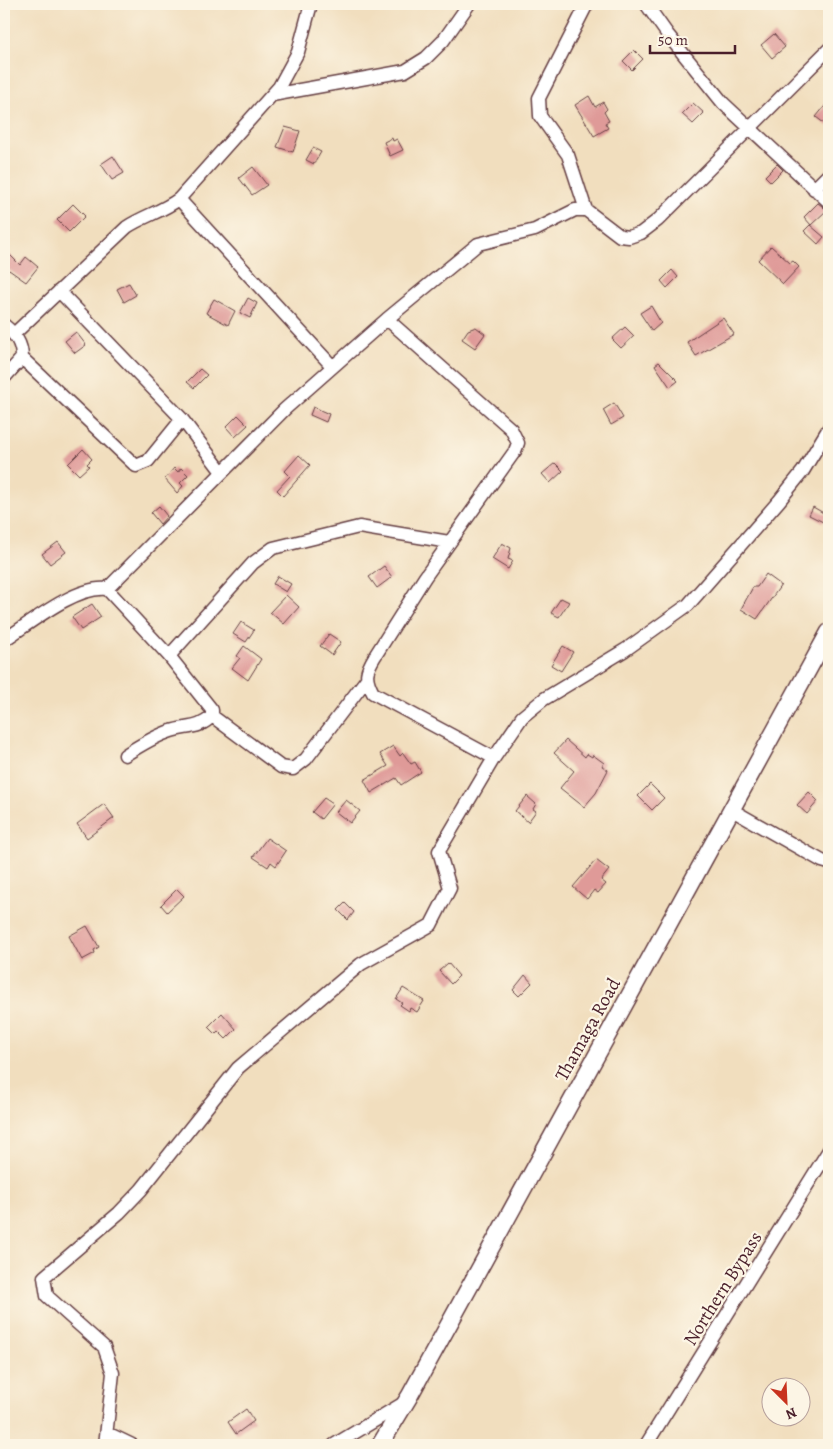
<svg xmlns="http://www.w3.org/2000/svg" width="833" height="1449" font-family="Alegreya,serif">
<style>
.building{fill:#df9a98}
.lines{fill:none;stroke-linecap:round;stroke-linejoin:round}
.minor-casing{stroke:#633c41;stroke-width:15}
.major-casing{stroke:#633c41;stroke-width:19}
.minor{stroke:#fff;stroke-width:12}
.major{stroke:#fff;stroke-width:16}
.labels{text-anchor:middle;stroke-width:4.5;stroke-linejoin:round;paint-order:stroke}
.street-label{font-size:19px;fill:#4a1f2b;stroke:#fcf5e5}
</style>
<rect width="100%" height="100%" fill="#fcf5e5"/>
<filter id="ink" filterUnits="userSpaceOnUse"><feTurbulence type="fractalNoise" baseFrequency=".02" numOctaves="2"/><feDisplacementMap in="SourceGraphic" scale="10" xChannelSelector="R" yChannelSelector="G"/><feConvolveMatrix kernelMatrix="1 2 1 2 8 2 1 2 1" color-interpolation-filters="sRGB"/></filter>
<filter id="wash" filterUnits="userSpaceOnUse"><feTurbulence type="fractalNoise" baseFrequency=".0096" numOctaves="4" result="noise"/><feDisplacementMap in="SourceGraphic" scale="20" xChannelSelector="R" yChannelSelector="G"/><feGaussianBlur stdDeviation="1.12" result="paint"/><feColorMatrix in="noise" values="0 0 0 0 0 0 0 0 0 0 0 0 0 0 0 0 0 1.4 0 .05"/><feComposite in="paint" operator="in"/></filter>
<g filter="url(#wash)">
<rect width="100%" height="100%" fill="#f1debe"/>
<g id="blocks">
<path class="building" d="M 774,34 L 785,47 L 772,58 L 761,45 Z
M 634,50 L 643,59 L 632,70 L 623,61 Z
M 589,96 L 595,107 L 603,102 L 607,109 L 604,112 L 609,121 L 605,123 L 608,128 L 594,136 L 575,105 Z
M 829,101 L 829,127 L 816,117 Z
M 693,103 L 704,113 L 693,124 L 682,114 Z
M 285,127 L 300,131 L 293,152 L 277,147 Z
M 392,138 L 393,141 L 397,139 L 403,150 L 390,156 L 384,142 Z
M 313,148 L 321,152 L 314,164 L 306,160 Z
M 113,156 L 124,173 L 112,180 L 101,164 Z
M 777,164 L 783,170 L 771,182 L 765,176 Z
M 253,167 L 267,185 L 252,195 L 239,178 Z
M 818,203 L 827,210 L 811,225 L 804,217 Z
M 73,204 L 85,216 L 69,232 L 57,220 Z
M 810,225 L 824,237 L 818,244 L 804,231 Z
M 771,246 L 790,263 L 793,261 L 799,267 L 783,284 L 758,260 Z
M 4,249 L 20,265 L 26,257 L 38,267 L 26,282 L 9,270 L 4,275 Z
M 672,270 L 678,277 L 667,288 L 661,281 Z
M 129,283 L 136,295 L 124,302 L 117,289 Z
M 248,298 L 257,303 L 250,318 L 240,313 Z
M 214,299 L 235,311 L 228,325 L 206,313 Z
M 651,306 L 661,323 L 652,331 L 640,313 Z
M 723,318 L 734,334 L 696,356 L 687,342 Z
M 476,327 L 485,334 L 475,348 L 462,339 L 468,330 Z
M 625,327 L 634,336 L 621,348 L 612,339 Z
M 76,332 L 86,345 L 75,353 L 65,341 Z
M 659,362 L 678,381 L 670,387 L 655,365 Z
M 200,369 L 207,375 L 194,388 L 187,382 Z
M 614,403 L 623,418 L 611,425 L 603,410 Z
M 313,407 L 329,414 L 326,422 L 310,415 Z
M 238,415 L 248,425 L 235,437 L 226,427 Z
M 83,449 L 92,459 L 87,464 L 89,466 L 79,475 L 68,464 Z
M 299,455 L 310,465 L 283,496 L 277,490 L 290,476 L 285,471 Z
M 555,463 L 563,471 L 550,483 L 542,474 Z
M 174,468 L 178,472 L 181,468 L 188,475 L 180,483 L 183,486 L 177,493 L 165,479 Z
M 159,506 L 167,516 L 160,524 L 151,513 Z
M 813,507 L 827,515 L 823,522 L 809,515 Z
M 58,542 L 66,552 L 50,564 L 42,554 Z
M 502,543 L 511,548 L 508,559 L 513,561 L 508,569 L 492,559 Z
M 384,566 L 392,577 L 377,588 L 369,577 Z
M 766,574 L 781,585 L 757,619 L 741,609 L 753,587 L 757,587 Z
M 278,576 L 291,584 L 286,592 L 273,584 Z
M 286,595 L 299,607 L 284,624 L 270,612 Z
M 561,598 L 569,602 L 559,617 L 551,613 Z
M 92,604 L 101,617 L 81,630 L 72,617 Z
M 241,622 L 254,630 L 246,642 L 233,634 Z
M 329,634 L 341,642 L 332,655 L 320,646 Z
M 244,646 L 261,659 L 248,680 L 232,668 L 240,658 L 237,656 Z
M 563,646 L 573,652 L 561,671 L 551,665 Z
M 566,740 L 585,757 L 587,754 L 592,757 L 593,755 L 604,763 L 602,766 L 608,770 L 596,793 L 584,807 L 560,788 L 574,771 L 554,753 Z
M 393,746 L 400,756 L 403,753 L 411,764 L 415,762 L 421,772 L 401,785 L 396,778 L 371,793 L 364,780 L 388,766 L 380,754 Z
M 650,784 L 664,798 L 652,810 L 638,796 Z
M 809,792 L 818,801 L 807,814 L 797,805 Z
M 527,796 L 536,804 L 533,809 L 536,811 L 528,822 L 515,811 Z
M 324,798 L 333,804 L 321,819 L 312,812 Z
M 346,800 L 360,811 L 350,823 L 336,812 Z
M 104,804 L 114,818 L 87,838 L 77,824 Z
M 267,838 L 286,851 L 276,866 L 271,862 L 268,867 L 253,857 Z
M 596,860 L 609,870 L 601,880 L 606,884 L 598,893 L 594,890 L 587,899 L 573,887 Z
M 177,889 L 184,896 L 167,912 L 161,905 Z
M 345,903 L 354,912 L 348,920 L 338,910 Z
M 87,926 L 99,947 L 94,950 L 95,953 L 82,960 L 69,936 Z
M 448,963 L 459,976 L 451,984 L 439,971 Z
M 525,975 L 532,983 L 519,996 L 513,990 Z
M 403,988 L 424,1001 L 417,1012 L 410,1008 L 409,1011 L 400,1005 L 402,1003 L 396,999 Z
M 222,1013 L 236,1029 L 226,1039 L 218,1031 L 215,1034 L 208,1027 Z
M 246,1409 L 254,1421 L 236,1434 L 228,1422 Z"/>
</g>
</g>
<g filter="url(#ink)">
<use href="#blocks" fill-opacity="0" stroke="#633c41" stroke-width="1"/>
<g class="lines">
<defs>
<path id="minor" d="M 646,4 L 668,35 L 723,103 L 829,202
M 272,95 L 405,71 L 426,58 L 443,41 L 469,4
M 814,189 L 829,174
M 179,199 L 332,366
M 586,210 L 568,155 L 540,116 L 539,98 L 587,4
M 59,291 L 182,419 L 222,472
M 387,319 L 511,429 L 518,443 L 515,451 L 425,577 L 375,656 C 366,671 364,676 373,693 L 494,758
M 4,325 C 15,334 22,343 22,358 L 4,378
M 14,334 L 127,227 C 144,216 163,211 179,199 L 279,87 L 298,52 L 311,4
M 22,358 L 136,466 L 148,461 L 182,419
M 107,589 L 285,409 L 387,319 L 478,244 L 535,230 L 575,210 L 586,210 L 620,236 L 629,237 L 641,233 L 658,220 L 829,49
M 4,640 C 29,624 76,585 107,589 L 169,656 L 212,710 L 212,716 C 200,729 187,726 171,731 C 155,736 139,746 125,755
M 169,656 L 253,563 L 273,548 L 359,527 L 449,542
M 212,716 L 281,767 L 293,769 L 306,759 L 366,680
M 732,810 L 822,861 L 829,863
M 107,1433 L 132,1445
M 105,1445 L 113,1373 L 104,1347 L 47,1296 L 44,1277 L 119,1213 L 141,1190 L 238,1068 L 361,964 L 431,925 L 450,888 L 439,851 L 494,758 L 522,717 L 544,699 L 625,650 L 688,605 L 779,501 L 803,471 L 829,428
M 334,1445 L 404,1403
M 646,1445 L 829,1150"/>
<path id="major" d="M 380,1445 L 409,1397 L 829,632"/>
</defs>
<use href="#minor" class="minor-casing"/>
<use href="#major" class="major-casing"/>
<use href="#minor" class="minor"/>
<use href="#major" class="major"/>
</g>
</g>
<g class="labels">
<g class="street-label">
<text transform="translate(587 1029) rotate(-61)" y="7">Thamaga Road</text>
<text transform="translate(722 1288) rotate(-58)" y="7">Northern Bypass</text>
</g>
</g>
<rect width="833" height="1449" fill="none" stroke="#fcf5e5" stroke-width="20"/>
<g transform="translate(786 1402) rotate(156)"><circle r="24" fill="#fcf5e5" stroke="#b59f9b"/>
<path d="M0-4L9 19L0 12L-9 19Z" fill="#c8321e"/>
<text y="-8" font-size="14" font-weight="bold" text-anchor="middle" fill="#4a1f2b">N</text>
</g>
<path d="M650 45v8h85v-8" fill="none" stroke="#4a1f2b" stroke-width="2.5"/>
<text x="658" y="45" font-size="15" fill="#4a1f2b" stroke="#fcf5e5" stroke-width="4" paint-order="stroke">50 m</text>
</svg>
